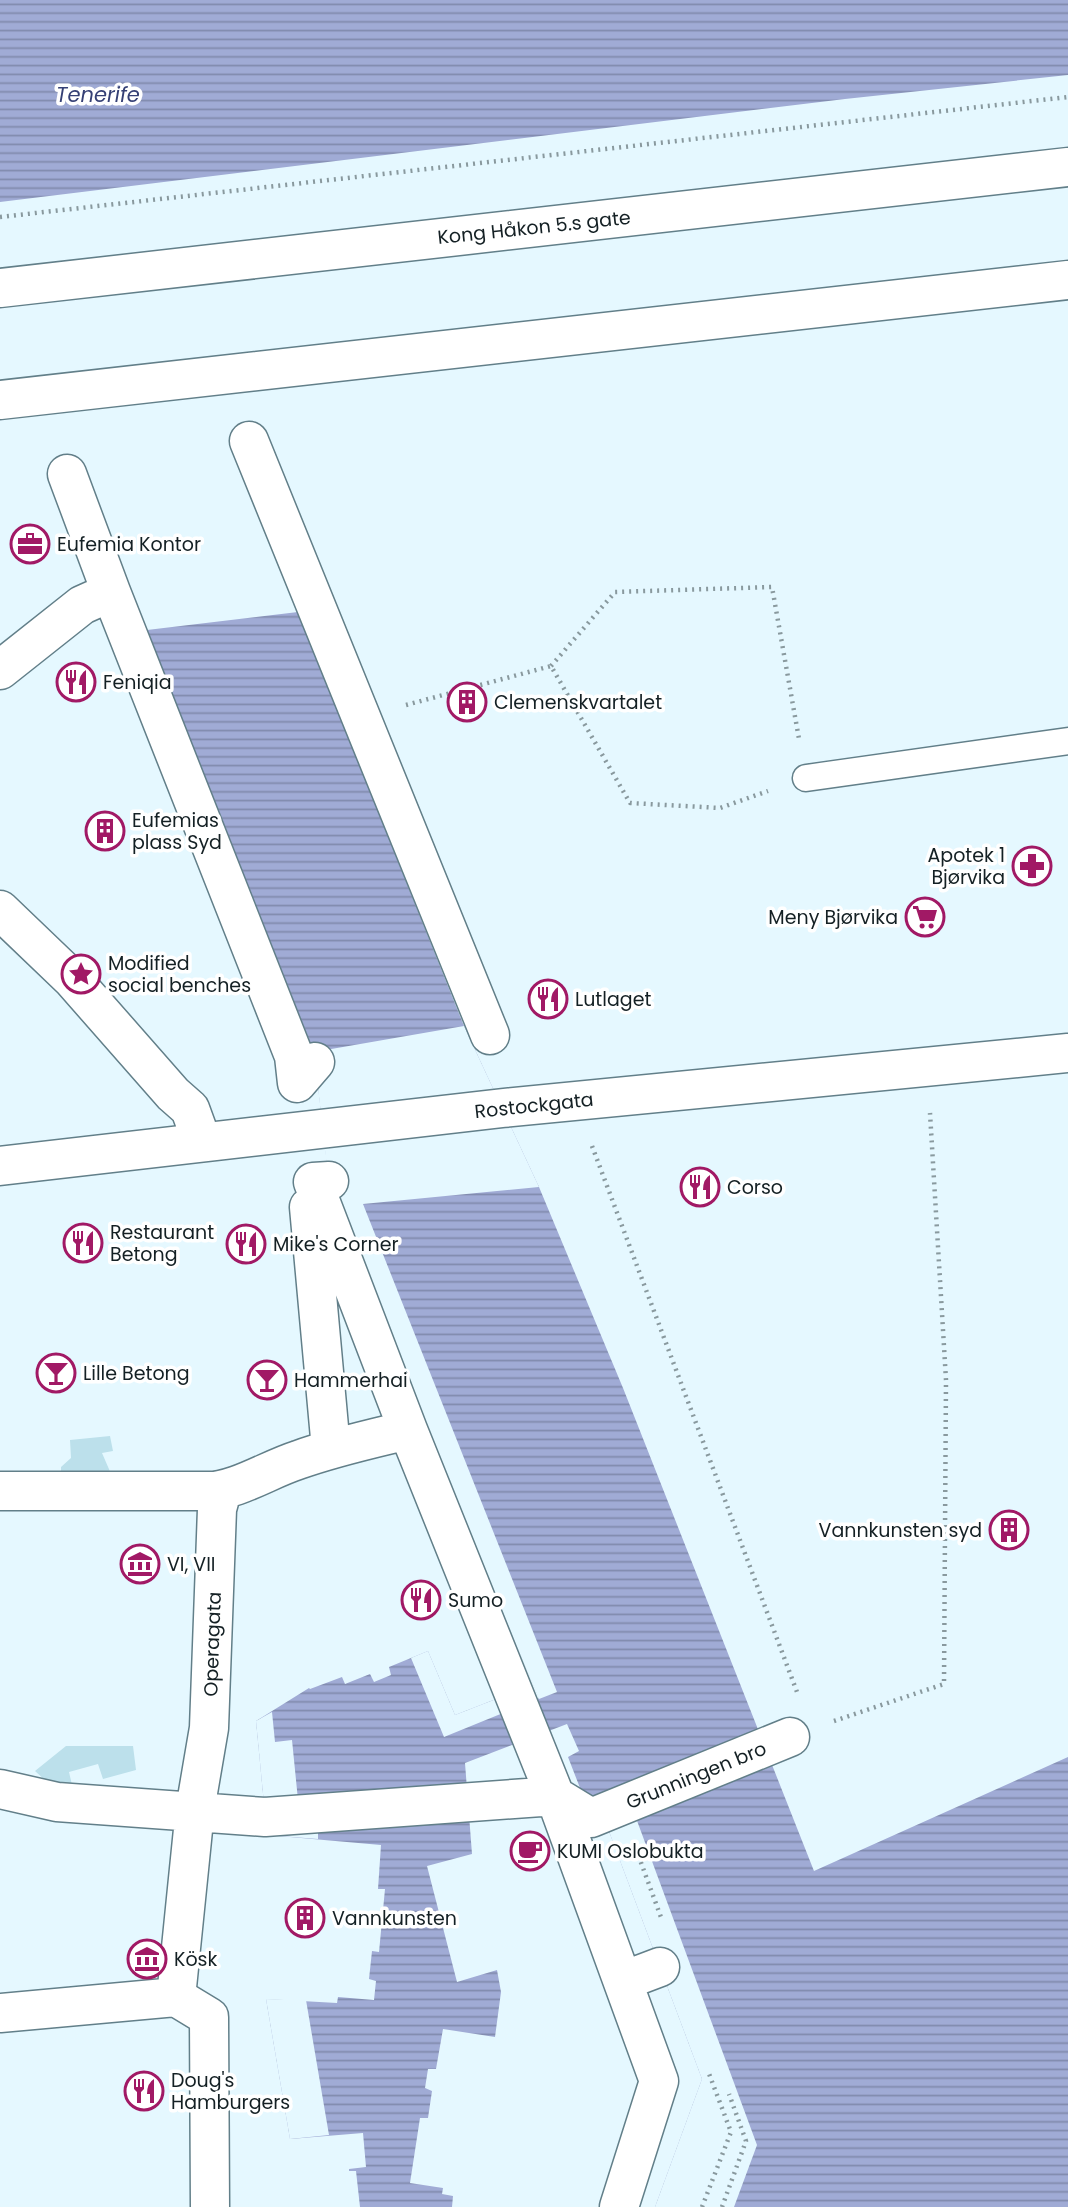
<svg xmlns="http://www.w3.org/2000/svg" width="1068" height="2207" font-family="Poppins,sans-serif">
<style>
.green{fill:#bce0eb}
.water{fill:url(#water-rules)}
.pier{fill:#e5f8ff}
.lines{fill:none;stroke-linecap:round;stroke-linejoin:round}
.lane-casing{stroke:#627f89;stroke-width:29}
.street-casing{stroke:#627f89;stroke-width:41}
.highway-casing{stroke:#627f89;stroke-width:41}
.path{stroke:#89999e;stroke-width:4.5;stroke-dasharray:2 5;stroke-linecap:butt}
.lane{stroke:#fff;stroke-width:26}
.street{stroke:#fff;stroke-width:38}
.highway{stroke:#fff;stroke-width:38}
.labels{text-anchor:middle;stroke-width:7;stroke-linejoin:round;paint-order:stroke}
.street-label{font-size:19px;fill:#142024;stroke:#fff}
.poi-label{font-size:19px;fill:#142024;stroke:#fff;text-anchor:start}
.water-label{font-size:21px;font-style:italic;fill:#354075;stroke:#fff}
</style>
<defs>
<pattern id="water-rules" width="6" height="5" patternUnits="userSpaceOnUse" patternTransform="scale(1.75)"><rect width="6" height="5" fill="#a0abd5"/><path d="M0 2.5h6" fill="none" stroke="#818bad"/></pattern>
</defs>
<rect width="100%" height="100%" fill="#e5f8ff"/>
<path class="green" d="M 110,1436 L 113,1451 L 102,1453 L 115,1483 L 61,1483 L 61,1467 L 71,1458 L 70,1440 Z
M 66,1746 L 133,1746 L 136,1770 L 103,1779 L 98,1764 L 69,1772 L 72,1785 L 57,1791 L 35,1771 Z"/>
<path class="water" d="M 0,0 L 1068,0 L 1068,75 L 845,99 L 0,202 Z
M 298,612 L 464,1026 L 539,1187 L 623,1388 L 814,1871 L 1068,1757 L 1068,2207 L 655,2207 L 702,2079 L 598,1802 L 587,1806 L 568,1757 L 579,1751 L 567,1724 L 465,1763 L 472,1854 L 427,1866 L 457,1982 L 497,1970 L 501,1992 L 495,2037 L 443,2029 L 436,2069 L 428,2069 L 425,2088 L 432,2091 L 428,2118 L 420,2118 L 410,2183 L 443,2188 L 442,2194 L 453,2196 L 452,2207 L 360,2207 L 356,2171 L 349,2171 L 349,2169 L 366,2167 L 363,2133 L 290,2139 L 266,1999 L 337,2003 L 338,1997 L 374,2000 L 376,1981 L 369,1979 L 372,1951 L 379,1952 L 385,1889 L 378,1889 L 381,1845 L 267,1835 L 256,1721 L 309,1688 L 310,1689 L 342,1677 L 345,1684 L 370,1674 L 374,1682 L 391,1675 L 389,1667 L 428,1651 L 455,1715 L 496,1699 L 520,1707 L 539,1698 L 332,1207 L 314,1052 L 147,630 Z"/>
<path class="pier" d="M 464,1026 L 539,1187 L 363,1204 L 557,1692 L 539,1699 L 332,1207 L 326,1159 L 314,1052 Z
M 428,1651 L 455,1715 L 496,1699 L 503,1713 L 444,1737 L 411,1658 Z
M 272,1712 L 275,1742 L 292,1740 L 298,1800 L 473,1818 L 318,1833 L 318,1839 L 267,1835 L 256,1721 Z
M 626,1791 L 757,2145 L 734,2207 L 655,2207 L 702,2079 L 598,1802 Z
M 266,1999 L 306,2000 L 329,2135 L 290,2139 Z"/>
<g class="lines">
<defs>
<path id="lane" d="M 806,778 L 1068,741"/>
<path id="street" d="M 249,441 L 490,1035
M 67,474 L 111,592 L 294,1056 L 297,1083 L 315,1062
M 0,670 L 82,605 L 111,592
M 0,910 L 72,979 L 173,1094 L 190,1109 L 202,1142
M 0,1166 L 503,1108 L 1068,1053
M 329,1181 L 313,1182 L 408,1430 L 555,1796 L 659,2081 L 619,2207
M 309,1207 L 331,1449
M 0,1491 L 222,1491 L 217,1509 L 209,1728 L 195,1810 L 176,1997
M 206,1492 C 239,1490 267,1470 298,1460 C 334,1447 371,1439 408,1430
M 0,1789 L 57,1802 L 265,1817 L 555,1796 L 591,1818 L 790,1737
M 623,1981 L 660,1967
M 0,2013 L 176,1997 L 209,2017 L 210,2207"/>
<path id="highway" d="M 0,288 L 1068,167
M 0,400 L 1068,280"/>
</defs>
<use href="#lane" class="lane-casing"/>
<use href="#street" class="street-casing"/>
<use href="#highway" class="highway-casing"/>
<path class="path" d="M 0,217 L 1068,97
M 551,666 L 615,592 L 772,587 L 799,739
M 406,705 L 551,666 L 630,803 L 720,808 L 768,791
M 592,1146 L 797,1692
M 834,1721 L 944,1684 L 946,1380 L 930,1113
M 636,1849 L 662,1920
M 702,2207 L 731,2132 L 708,2071
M 722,2207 L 746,2141 L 729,2094"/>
<use href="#lane" class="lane"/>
<use href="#street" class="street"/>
<use href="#highway" class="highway"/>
</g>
<defs>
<symbol id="office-ring" viewBox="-11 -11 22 22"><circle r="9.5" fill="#fff" stroke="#a11965" stroke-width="1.5"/><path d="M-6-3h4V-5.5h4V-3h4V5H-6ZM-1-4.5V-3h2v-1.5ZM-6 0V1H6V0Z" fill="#a11965"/></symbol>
<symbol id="restaurant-ring" viewBox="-11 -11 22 22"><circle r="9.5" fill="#fff" stroke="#a11965" stroke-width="1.5"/><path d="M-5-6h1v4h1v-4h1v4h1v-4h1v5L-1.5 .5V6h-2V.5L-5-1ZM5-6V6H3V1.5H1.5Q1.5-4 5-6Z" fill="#a11965"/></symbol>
<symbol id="building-ring" viewBox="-11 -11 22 22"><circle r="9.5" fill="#fff" stroke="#a11965" stroke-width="1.5"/><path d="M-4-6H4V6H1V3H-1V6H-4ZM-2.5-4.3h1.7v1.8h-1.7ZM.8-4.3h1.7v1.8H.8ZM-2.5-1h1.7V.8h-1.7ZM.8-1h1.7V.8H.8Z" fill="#a11965"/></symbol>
<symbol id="pharmacy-ring" viewBox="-11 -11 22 22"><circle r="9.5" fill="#fff" stroke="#a11965" stroke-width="1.5"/><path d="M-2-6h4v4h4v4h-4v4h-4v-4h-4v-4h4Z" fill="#a11965"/></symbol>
<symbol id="supermarket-ring" viewBox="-11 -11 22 22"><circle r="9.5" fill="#fff" stroke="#a11965" stroke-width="1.5"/><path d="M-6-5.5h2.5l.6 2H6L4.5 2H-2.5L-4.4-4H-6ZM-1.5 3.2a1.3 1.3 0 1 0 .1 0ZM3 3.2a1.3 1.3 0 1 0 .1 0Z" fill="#a11965"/></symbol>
<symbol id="sight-ring" viewBox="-11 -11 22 22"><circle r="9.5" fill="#fff" stroke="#a11965" stroke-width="1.5"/><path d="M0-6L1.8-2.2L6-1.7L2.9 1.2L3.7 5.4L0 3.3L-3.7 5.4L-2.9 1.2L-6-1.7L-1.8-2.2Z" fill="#a11965"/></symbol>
<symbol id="bar-ring" viewBox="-11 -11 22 22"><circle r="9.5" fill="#fff" stroke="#a11965" stroke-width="1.5"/><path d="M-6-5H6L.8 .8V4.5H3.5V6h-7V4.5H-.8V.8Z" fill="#a11965"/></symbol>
<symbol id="museum-ring" viewBox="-11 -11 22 22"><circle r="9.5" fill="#fff" stroke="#a11965" stroke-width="1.5"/><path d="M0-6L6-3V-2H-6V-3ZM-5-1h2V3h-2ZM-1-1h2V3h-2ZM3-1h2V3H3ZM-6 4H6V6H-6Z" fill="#a11965"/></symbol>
<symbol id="cafe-ring" viewBox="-11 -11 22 22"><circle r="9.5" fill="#fff" stroke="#a11965" stroke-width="1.5"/><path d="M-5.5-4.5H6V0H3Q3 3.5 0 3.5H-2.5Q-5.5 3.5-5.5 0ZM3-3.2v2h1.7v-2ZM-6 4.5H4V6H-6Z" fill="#a11965"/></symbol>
</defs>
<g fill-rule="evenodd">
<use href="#office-ring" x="8" y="522" width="44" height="44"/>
<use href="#restaurant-ring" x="54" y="660" width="44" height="44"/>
<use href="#building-ring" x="445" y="680" width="44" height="44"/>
<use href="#building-ring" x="83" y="809" width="44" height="44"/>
<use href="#pharmacy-ring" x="1010" y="844" width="44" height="44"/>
<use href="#supermarket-ring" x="903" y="895" width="44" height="44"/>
<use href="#sight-ring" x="59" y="952" width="44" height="44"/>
<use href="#restaurant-ring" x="526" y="977" width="44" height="44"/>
<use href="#restaurant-ring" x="678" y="1165" width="44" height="44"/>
<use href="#restaurant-ring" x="61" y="1221" width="44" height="44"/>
<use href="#restaurant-ring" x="224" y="1222" width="44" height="44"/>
<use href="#bar-ring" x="34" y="1351" width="44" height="44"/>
<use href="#bar-ring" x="245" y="1358" width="44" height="44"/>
<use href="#building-ring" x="987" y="1508" width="44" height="44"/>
<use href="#museum-ring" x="118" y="1542" width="44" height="44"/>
<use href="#restaurant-ring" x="399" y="1578" width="44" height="44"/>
<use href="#cafe-ring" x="508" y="1829" width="44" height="44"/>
<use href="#building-ring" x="283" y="1896" width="44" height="44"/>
<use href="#museum-ring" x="125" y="1937" width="44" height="44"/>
<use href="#restaurant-ring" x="122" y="2069" width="44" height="44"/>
</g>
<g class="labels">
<g class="street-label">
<text transform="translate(534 227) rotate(-6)" y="7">Kong Håkon 5.s gate</text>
<text transform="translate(534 1105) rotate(-6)" y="7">Rostockgata</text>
<text transform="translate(212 1644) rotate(-88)" y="7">Operagata</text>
<text transform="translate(696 1775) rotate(-22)" y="7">Grunningen bro</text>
</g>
<g class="poi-label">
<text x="57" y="551">Eufemia Kontor</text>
<text x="103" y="689">Feniqia</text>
<text x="494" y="709">Clemenskvartalet</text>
<text x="132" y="827">Eufemias<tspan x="132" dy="22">plass Syd</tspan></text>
<text x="1005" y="862" text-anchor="end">Apotek 1<tspan x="1005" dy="22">Bjørvika</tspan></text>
<text x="898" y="924" text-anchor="end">Meny Bjørvika</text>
<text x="108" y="970">Modified<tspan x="108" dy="22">social benches</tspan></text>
<text x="575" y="1006">Lutlaget</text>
<text x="727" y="1194">Corso</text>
<text x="110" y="1239">Restaurant<tspan x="110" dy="22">Betong</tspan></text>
<text x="273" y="1251">Mike's Corner</text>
<text x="83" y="1380">Lille Betong</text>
<text x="294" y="1387">Hammerhai</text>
<text x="982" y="1537" text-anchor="end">Vannkunsten syd</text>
<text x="167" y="1571">VI, VII</text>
<text x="448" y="1607">Sumo</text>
<text x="557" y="1858">KUMI Oslobukta</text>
<text x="332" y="1925">Vannkunsten</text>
<text x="174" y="1966">Kösk</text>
<text x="171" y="2087">Doug's<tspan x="171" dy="22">Hamburgers</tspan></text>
</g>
<g class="water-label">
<text x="98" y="102">Tenerife</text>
</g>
</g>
</svg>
